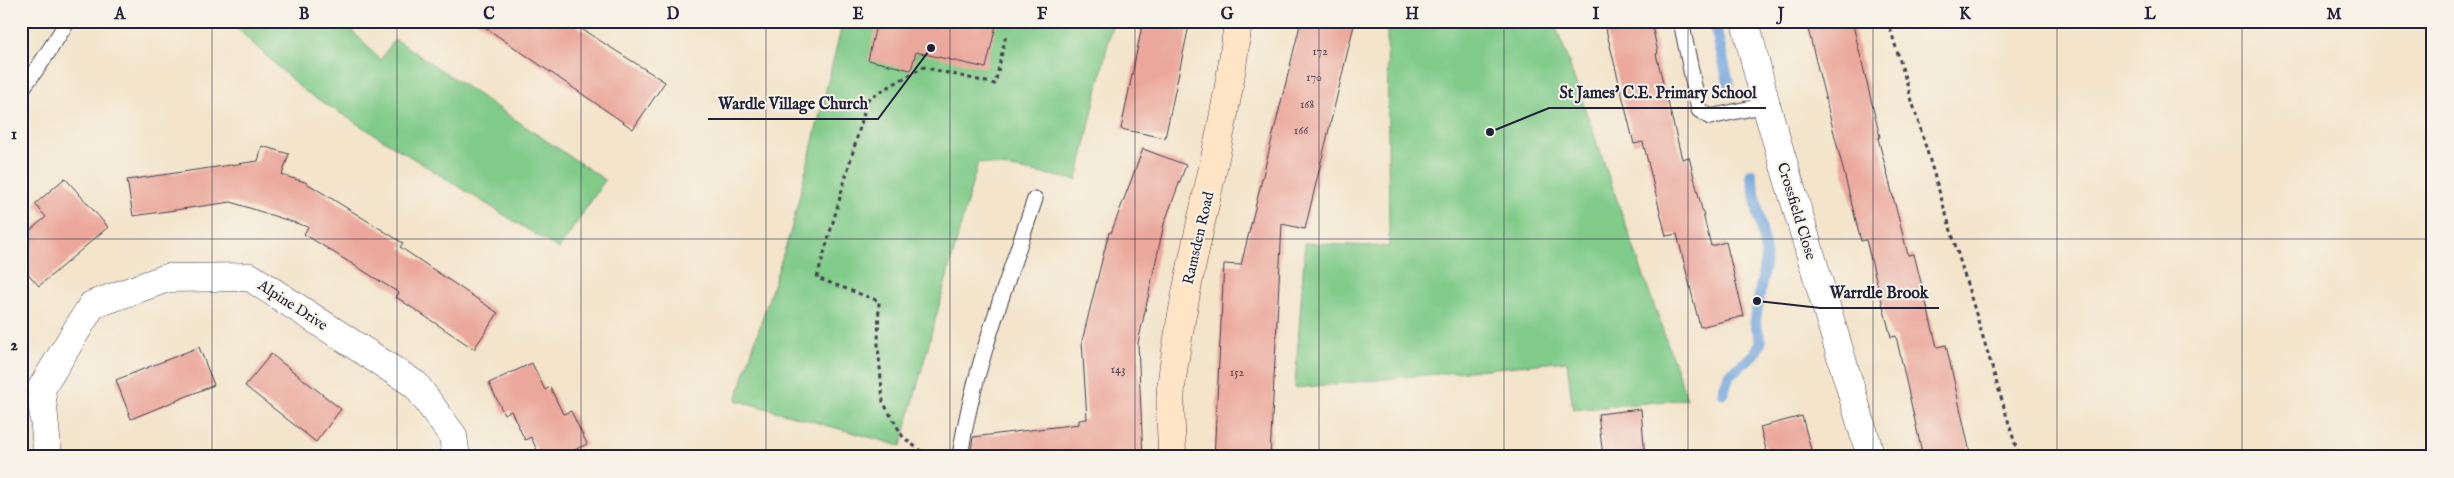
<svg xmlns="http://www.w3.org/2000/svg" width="2454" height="478" font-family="'IM FELL English',serif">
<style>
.green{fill:#80cb89;stroke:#517662}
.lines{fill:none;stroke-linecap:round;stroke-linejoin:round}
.stream{stroke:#72a5de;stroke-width:11}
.building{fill:#eba79b}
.lane-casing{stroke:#413f50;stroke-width:17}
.street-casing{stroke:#413f50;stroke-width:29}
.secondary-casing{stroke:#413f50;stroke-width:29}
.path{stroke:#413f50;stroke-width:3;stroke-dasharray:4 4;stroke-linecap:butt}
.lane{stroke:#fff;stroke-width:15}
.street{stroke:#fff;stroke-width:28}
.secondary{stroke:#ffe4c6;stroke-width:28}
.grid{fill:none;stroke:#22223b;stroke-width:1;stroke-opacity:0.55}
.labels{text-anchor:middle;stroke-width:4;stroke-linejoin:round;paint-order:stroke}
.number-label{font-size:12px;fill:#544353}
.street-label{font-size:15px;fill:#22223b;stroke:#f7f3e8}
.leader{fill:none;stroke:#22223b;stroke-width:2}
.callout-dot{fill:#22223b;stroke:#f7f3e8;stroke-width:2}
.callout-label{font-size:16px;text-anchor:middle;font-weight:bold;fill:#22223b;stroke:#f7f3e8;stroke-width:4;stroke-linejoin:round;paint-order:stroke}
.neatline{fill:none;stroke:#22223b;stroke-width:2}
.grid-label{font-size:16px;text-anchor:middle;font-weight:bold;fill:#22223b}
</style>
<rect width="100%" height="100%" fill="#f7f3e8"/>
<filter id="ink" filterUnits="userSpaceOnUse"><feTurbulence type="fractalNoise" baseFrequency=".02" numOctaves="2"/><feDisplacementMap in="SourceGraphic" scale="10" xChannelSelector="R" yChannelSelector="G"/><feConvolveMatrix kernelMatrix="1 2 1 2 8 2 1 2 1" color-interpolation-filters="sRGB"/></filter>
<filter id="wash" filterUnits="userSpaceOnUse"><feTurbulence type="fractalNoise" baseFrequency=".0096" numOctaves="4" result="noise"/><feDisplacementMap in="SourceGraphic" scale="20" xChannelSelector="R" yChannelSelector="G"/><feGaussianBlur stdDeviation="1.12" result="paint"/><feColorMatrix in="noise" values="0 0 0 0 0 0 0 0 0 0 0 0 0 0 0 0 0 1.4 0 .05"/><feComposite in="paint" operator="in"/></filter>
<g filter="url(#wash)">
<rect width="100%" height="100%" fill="#f3e4ca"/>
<path class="green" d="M 229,21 L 347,21 L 345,23 L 380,60 L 395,39 L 605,180 L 559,249 L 303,90 Z
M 843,21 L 1113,21 L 1077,180 L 978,162 L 901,446 L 736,400 L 791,230 Z
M 1387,21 L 1554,21 L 1687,399 L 1573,410 L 1567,361 L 1295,388 L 1305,243 L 1389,247 Z"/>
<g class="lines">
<path class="stream" d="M 1714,21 L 1729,85
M 1723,393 L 1729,375 L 1754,355 L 1761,342 L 1755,322 L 1766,255 L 1751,174"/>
</g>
<g id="blocks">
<path class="building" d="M 476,21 L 569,21 L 665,82 L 633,129 Z
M 877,21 L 997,21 L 986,68 L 916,52 L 911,70 L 868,60 Z
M 1143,21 L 1190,21 L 1165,138 L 1121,129 Z
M 1301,21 L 1355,21 L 1305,229 L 1282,224 L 1270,457 L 1214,457 L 1224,264 L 1241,265 Z
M 1604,21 L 1651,21 L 1658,53 L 1656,54 L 1682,159 L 1689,157 L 1711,246 L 1726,242 L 1744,316 L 1700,327 L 1677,234 L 1666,236 L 1643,142 L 1634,144 Z
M 1806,21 L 1852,21 L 1880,137 L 1878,138 L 1908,255 L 1914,254 L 1937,347 L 1946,345 L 1971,457 L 1923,457 L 1896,336 L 1891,337 L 1866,240 L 1861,241 Z
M 262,146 L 289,154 L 282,175 L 305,182 L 403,243 L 400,247 L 498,313 L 474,349 L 396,297 L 399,293 L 304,234 L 308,227 L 231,202 L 133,216 L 127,180 L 258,161 Z
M 1143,149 L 1186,165 L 1164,224 L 1138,343 L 1143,457 L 970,457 L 973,437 L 1079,424 L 1079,420 L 1087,419 L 1082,341 L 1109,232 L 1111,233 Z
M 65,178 L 108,227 L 39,286 L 21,266 L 21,238 L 46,217 L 35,204 Z
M 199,347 L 214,385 L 131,419 L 116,380 Z
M 271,354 L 341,409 L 316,442 L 245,386 Z
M 532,363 L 545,390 L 550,387 L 563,414 L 571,411 L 587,444 L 560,457 L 540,457 L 531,437 L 525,440 L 511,411 L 504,414 L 489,383 Z
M 1641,409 L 1645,457 L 1603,457 L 1598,414 Z
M 1802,416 L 1813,457 L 1768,457 L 1760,427 Z"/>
</g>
</g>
<g filter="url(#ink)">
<use href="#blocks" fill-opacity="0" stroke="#413f50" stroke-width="1"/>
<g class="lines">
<defs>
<path id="lane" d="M 1681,21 L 1699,110 L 1710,117 L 1766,105
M 21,90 L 41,63 L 68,21
M 960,457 C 972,372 1008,280 1035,199"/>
<path id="street" d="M 1745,21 L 1766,105 L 1871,457
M 48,457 L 41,389 L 92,305 L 167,278 L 250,277 L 416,385 L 453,436 L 456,457"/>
<path id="secondary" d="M 1172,457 C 1172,434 1169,410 1171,388 C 1185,264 1225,145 1238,21"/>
</defs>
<use href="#lane" class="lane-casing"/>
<use href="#street" class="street-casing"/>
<use href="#secondary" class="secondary-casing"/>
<path class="path" d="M 1888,21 L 2019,457
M 928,457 L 903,437 L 883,402 L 878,345 L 879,301 L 817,278 L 868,99 L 923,67 L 995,84 L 1006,35"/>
<use href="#lane" class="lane"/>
<use href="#street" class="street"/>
<use href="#secondary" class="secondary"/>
</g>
</g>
<path class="grid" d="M 212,21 L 212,457M 397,21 L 397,457M 581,21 L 581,457M 766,21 L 766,457M 950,21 L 950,457M 1135,21 L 1135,457M 1319,21 L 1319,457M 1504,21 L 1504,457M 1688,21 L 1688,457M 1873,21 L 1873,457M 2057,21 L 2057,457M 2242,21 L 2242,457M 21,239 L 2433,239"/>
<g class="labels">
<g class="number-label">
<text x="1320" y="55">172</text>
<text x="1314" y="81">170</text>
<text x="1307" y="108">168</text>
<text x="1301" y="134">166</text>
<text x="1118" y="373">143</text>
<text x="1237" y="376">152</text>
</g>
<g class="street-label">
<text transform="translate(1797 211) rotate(73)" y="5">Crossfield Close</text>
<text transform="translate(1198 238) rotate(-77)" y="5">Ramsden Road</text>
<text transform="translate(293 305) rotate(33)" y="5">Alpine Drive</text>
</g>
</g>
<path class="leader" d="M1490 132L1549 108H1766M931 48L878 119H708M1757 301L1820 308H1939"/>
<g class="callout-dot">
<circle cx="1490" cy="132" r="5"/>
<circle cx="931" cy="48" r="5"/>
<circle cx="1757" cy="301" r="5"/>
</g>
<g class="callout-label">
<text x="1658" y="98">St James' C.E. Primary School</text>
<text x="793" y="109">Wardle Village Church</text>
<text x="1879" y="298">Warrdle Brook</text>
</g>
<rect width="2454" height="478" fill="none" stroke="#f7f3e8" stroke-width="55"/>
<rect x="28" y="28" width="2398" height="422" class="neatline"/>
<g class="grid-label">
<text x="120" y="19">A</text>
<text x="304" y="19">B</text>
<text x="489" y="19">C</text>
<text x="673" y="19">D</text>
<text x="858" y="19">E</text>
<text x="1042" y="19">F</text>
<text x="1227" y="19">G</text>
<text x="1412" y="19">H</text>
<text x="1596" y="19">I</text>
<text x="1781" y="19">J</text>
<text x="1965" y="19">K</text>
<text x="2150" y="19">L</text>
<text x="2334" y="19">M</text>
<text x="14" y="139">1</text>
<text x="14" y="350">2</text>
</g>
</svg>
